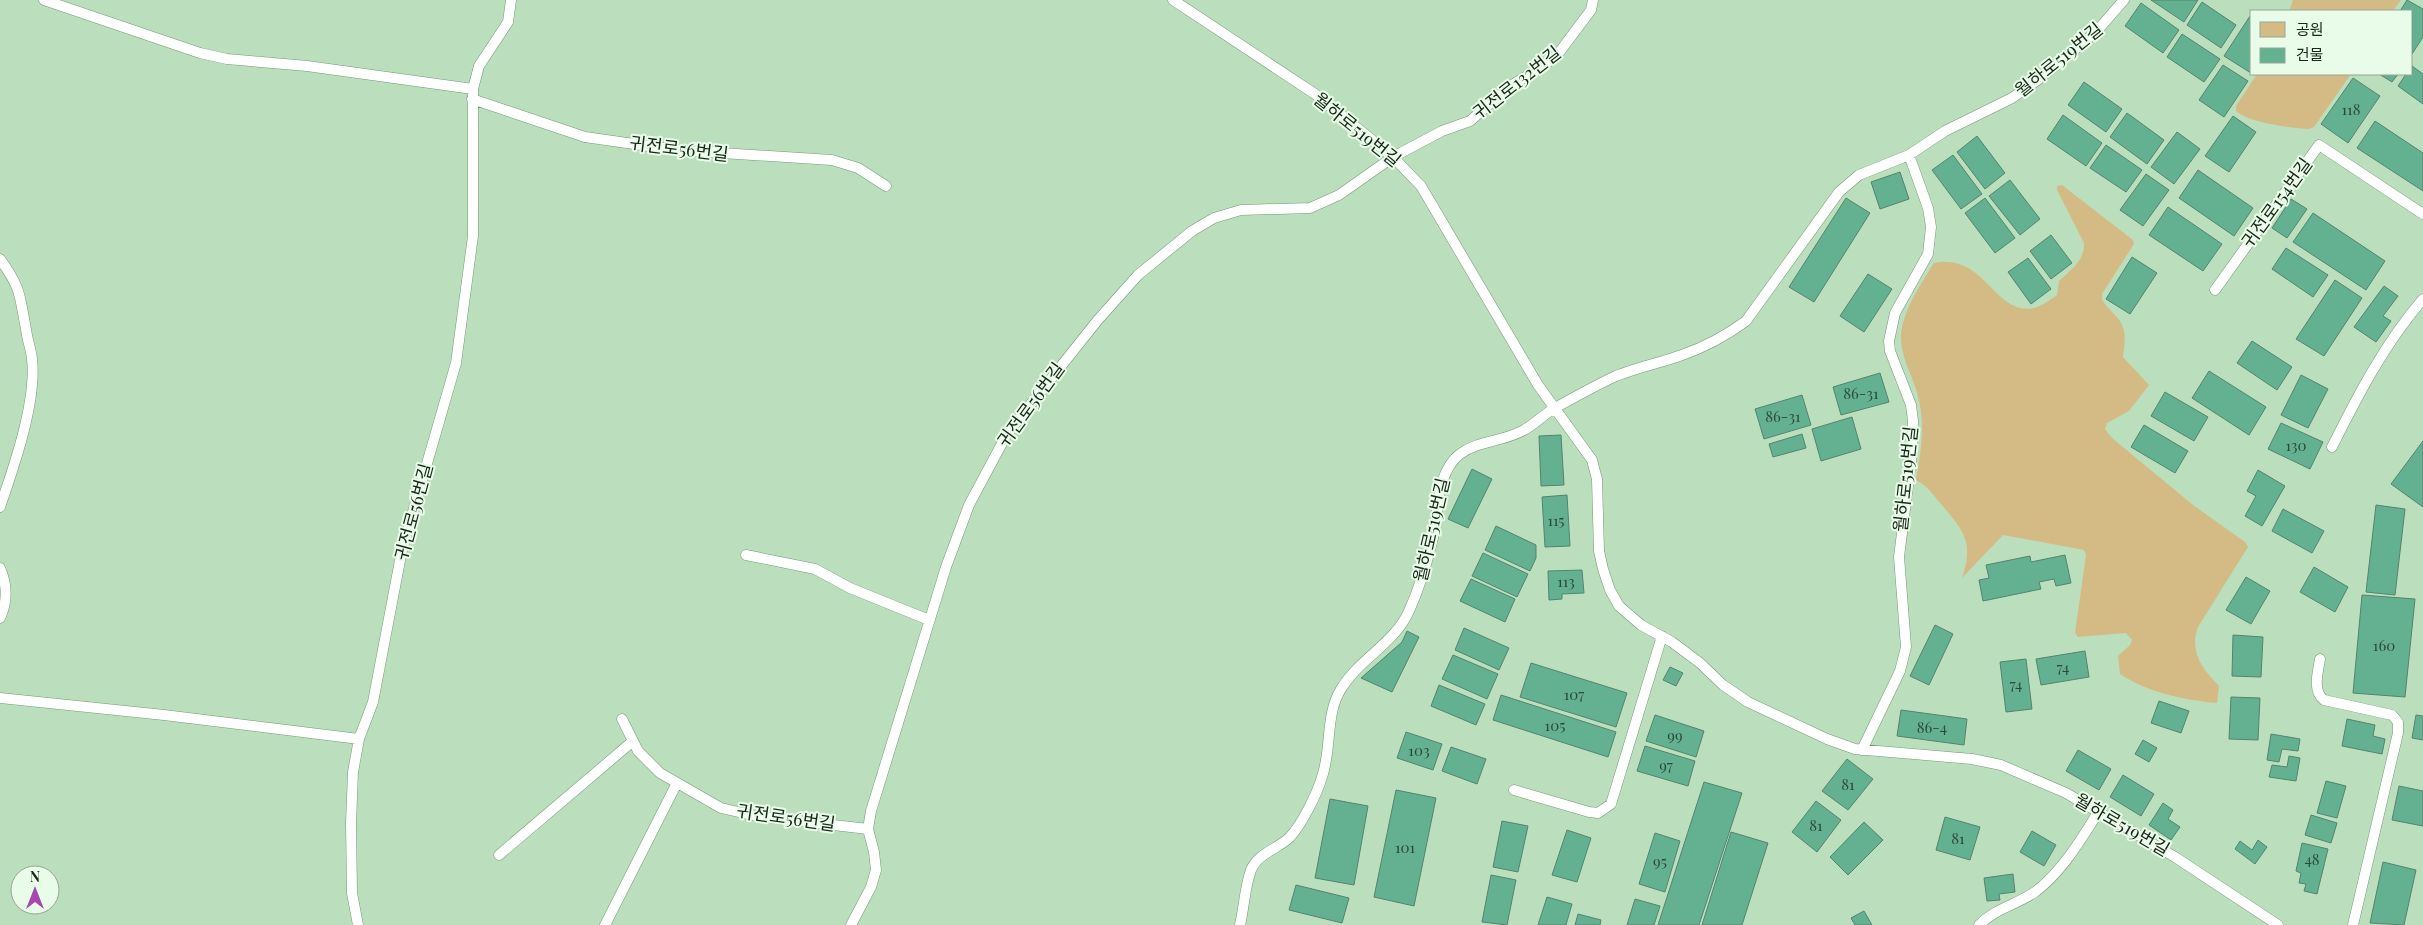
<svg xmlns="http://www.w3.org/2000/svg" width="2423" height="925" font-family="'Playfair Display','Noto Sans KR',serif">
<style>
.green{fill:#d4bb85}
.building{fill:#64b192;stroke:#54836f}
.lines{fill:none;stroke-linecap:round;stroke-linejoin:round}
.lane-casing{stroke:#769878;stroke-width:11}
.lane{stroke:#fff;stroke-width:10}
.labels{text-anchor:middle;stroke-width:4;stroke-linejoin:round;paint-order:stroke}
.number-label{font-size:15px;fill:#2c4a38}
.street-label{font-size:18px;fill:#1a271a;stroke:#e9fbe9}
</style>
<rect width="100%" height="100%" fill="#bbdfbc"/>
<path class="green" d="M 2293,0 L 2401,0 L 2393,11 L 2289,11 Z
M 2257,74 L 2351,74 L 2314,127 L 2309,129 C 2291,128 2249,123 2236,111 L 2236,106 Z
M 2062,185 L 2133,240 L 2134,244 L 2102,294 L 2102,299 C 2105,306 2111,310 2115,315 C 2128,328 2125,341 2123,357 L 2149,385 L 2129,411 L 2107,423 L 2105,429 L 2112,438 L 2193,505 L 2245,542 L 2248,547 L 2198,627 C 2189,652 2202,668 2219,686 L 2217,703 C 2184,700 2149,693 2120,674 L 2118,656 L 2130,645 L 2132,640 L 2126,633 L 2078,637 L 2075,633 L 2086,555 L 2084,550 L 2003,535 L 1962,578 C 1974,542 1964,531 1941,504 C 1933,495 1928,486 1916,480 C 1921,450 1926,423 1917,393 C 1912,374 1900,356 1901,335 C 1903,310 1921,284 1934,263 C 1985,252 1995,317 2034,308 C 2042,306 2050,300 2057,295 L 2059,281 C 2071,270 2085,260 2084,243 L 2057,190 L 2057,186 Z"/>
<path class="building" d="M 2151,0 L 2198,0 L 2184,22 Z
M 2407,0 L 2423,9 L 2423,37 L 2412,54 L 2412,11 L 2400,11 Z
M 2202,2 L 2236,25 L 2221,48 L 2187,25 Z
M 2141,3 L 2179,30 L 2163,53 L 2125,26 Z
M 2250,16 L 2252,17 L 2251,73 L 2224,56 Z
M 2182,34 L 2220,59 L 2204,82 L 2167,57 Z
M 2223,65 L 2248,81 L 2224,117 L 2199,100 Z
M 2412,66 L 2423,74 L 2423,104 L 2398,86 L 2406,74 L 2412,74 Z
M 2379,74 L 2398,74 L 2392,82 Z
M 2353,78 L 2380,96 L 2348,143 L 2321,124 Z
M 2084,82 L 2122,109 L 2106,132 L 2068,105 Z
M 2127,113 L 2164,140 L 2147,164 L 2110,137 Z
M 2063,115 L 2102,143 L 2086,166 L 2047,139 Z
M 2233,116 L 2256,132 L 2229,172 L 2205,156 Z
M 2375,121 L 2423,153 L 2423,191 L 2357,148 Z
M 2177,132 L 2200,149 L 2174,184 L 2151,167 Z
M 1977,136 L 2005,173 L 1985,189 L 1957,152 Z
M 2106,145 L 2142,170 L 2126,192 L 2090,168 Z
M 1953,155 L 1982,194 L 1961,209 L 1932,170 Z
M 2198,170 L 2253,208 L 2234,236 L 2179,198 Z
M 1900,172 L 1909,199 L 1880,209 L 1871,182 Z
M 2146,174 L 2169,190 L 2143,226 L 2120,210 Z
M 2010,180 L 2040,219 L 2020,235 L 1989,196 Z
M 1846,198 L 1870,213 L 1814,302 L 1789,287 Z
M 1985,198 L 2015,238 L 1995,253 L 1965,213 Z
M 2291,199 L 2307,209 L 2287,238 L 2272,228 Z
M 2168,207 L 2222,244 L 2203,271 L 2149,235 Z
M 2313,213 L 2385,261 L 2366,290 L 2293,242 Z
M 2051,235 L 2072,263 L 2051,279 L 2030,251 Z
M 2286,248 L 2328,275 L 2313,297 L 2272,269 Z
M 2132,257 L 2157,273 L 2130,314 L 2106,299 Z
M 2028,258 L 2051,289 L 2031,304 L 2008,272 Z
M 1868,274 L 1892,289 L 1864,332 L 1840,316 Z
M 2335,280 L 2362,298 L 2324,356 L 2296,339 Z
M 2384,286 L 2398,296 L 2383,316 L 2391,321 L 2376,342 L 2354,327 Z
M 2252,341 L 2292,367 L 2277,390 L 2237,363 Z
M 2209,371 L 2266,407 L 2249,435 L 2192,398 Z
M 1880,373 L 1889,402 L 1841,415 L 1833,387 Z
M 2301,375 L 2328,389 L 2308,428 L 2281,415 Z
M 2165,392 L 2208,417 L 2194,441 L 2151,416 Z
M 1802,395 L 1811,425 L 1764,439 L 1755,409 Z
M 1852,417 L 1861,449 L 1821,461 L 1812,429 Z
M 2281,423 L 2323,442 L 2310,469 L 2268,449 Z
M 2144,425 L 2188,451 L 2175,473 L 2131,447 Z
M 1802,434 L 1806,448 L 1773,457 L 1769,444 Z
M 1561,435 L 1564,485 L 1541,486 L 1539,436 Z
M 2423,441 L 2423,507 L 2391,484 Z
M 1472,469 L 1492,479 L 1468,528 L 1448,519 Z
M 2258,470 L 2285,486 L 2262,526 L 2245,516 L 2256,496 L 2247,491 Z
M 1567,495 L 1570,546 L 1545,547 L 1542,497 Z
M 2376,505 L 2405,509 L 2395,595 L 2366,592 Z
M 2283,509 L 2324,531 L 2312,553 L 2272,531 Z
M 1496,526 L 1536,545 L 1536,558 L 1530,571 L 1485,550 Z
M 1483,553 L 1528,574 L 1517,597 L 1472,576 Z
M 2065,555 L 2071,583 L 2056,586 L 2054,579 L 2039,582 L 2041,589 L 1983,601 L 1979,580 L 1989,578 L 1986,565 L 2030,556 L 2031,562 Z
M 2314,567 L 2348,587 L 2335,612 L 2300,592 Z
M 1582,570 L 1584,593 L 1562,594 L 1562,599 L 1549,600 L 1548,571 Z
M 2246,577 L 2270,591 L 2251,624 L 2226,610 Z
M 1471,579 L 1515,599 L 1505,622 L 1460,601 Z
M 2362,595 L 2415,599 L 2405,697 L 2353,693 Z
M 1935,625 L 1953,634 L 1929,685 L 1910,676 Z
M 1464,628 L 1509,648 L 1499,670 L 1455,650 Z
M 1407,631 L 1419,637 L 1392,692 L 1361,678 L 1402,642 Z
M 2233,635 L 2263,637 L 2261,677 L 2232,676 Z
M 2085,651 L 2089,677 L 2041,685 L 2036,659 Z
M 1453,655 L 1498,674 L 1487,699 L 1442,679 Z
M 2026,659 L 2032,709 L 2006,712 L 2000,662 Z
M 1531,663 L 1627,693 L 1616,727 L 1520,697 Z
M 1670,667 L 1683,673 L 1676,686 L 1663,680 Z
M 1439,685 L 1485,704 L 1476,725 L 1431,706 Z
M 1501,695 L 1616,732 L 1608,757 L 1493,720 Z
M 2231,697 L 2260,698 L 2258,740 L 2229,739 Z
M 2159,701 L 2189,711 L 2181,733 L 2151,723 Z
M 1901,710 L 1967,719 L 1964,745 L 1897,736 Z
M 1655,715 L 1704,731 L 1696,757 L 1646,741 Z
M 2416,715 L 2423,716 L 2423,740 L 2412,738 Z
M 2347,719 L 2375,725 L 2373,736 L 2385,739 L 2382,754 L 2342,746 Z
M 1406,732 L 1442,744 L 1433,770 L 1397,758 Z
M 2271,734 L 2300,739 L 2298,751 L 2282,749 L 2279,762 L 2267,760 Z
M 2143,740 L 2157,748 L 2149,762 L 2135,754 Z
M 1645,746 L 1695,761 L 1688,786 L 1637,771 Z
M 1451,747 L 1486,759 L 1477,784 L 1442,771 Z
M 2078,750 L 2111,769 L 2099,790 L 2066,771 Z
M 2289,756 L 2300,758 L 2296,781 L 2269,777 L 2272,765 L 2287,767 Z
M 1847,759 L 1873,779 L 1848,810 L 1822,791 Z
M 2123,775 L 2154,794 L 2141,816 L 2110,797 Z
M 2326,781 L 2346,786 L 2337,818 L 2317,813 Z
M 1704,782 L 1742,793 L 1699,925 L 1658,925 Z
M 2399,786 L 2423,791 L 2423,826 L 2392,820 Z
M 1396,790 L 1436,798 L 1414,906 L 1374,897 Z
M 1330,799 L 1368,806 L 1354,885 L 1315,878 Z
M 1816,801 L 1841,820 L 1817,852 L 1792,832 Z
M 2163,803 L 2173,810 L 2168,819 L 2180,827 L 2171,840 L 2149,825 Z
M 2311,815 L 2337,823 L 2331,843 L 2305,835 Z
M 1945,817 L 1980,827 L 1970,860 L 1936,850 Z
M 1502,821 L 1528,826 L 1518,872 L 1493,867 Z
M 1864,822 L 1883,840 L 1848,875 L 1830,857 Z
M 1567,830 L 1591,838 L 1577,882 L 1552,875 Z
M 2032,831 L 2056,845 L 2044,866 L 2020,852 Z
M 1731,832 L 1768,843 L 1742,925 L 1702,925 Z
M 1655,833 L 1680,841 L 1665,892 L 1639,884 Z
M 2258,840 L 2267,847 L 2255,864 L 2235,849 L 2240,841 L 2252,850 Z
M 2302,843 L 2328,849 L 2317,894 L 2304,891 L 2306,884 L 2299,883 L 2301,873 L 2296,871 Z
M 2383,862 L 2416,870 L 2404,925 L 2370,923 Z
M 2013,874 L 2015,892 L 1999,894 L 2000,900 L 1987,901 L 1984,878 Z
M 1491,875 L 1516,880 L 1507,925 L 1482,922 Z
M 1296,885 L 1349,898 L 1342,923 L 1289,910 Z
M 1547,897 L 1572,904 L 1566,925 L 1538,925 Z
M 1635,899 L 1660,906 L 1654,925 L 1627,925 Z
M 1864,911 L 1872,925 L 1855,925 L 1851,918 Z
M 1578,914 L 1601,920 L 1600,925 L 1575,925 Z"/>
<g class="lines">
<defs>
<path id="lane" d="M 44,0 L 200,53 L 227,59 L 307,66 L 473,89
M 1173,0 L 1315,94 L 1393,157 L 1421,186 L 1538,385 L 1592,460 L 1597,479 L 1599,551 L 1603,569 L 1610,590 L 1619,606 L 1641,625 L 1672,642 L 1700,663 L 1723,685 L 1748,702 L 1827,739 L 1855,749 L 1972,759 L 2001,765 L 2066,793 L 2175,857 L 2278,925
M 472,99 L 585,137 L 676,150 L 832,160 L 858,168 L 886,186
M 0,259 C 22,290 19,294 26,329 C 27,339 31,349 32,359 C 37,400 14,467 0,507
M 2215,290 L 2319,145 L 2423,214
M 2332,447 C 2358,395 2385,343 2423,299
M 746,555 L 815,569 L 850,588 L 929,620
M 0,568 C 7,583 8,602 0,618
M 2320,659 C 2318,672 2312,691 2324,700 L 2392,715 L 2398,722 L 2398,733 L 2353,925
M 0,698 L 164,715 L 359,739
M 622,719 L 638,751 L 660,773 L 721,808 L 756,816 L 868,829
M 1862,750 L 1900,671 L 1906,647 L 1899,557 L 1912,453 L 1913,421 L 1911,405 L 1890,351 L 1889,341 L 1895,313 L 1928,254 L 1931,227 L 1928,208 L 1909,155
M 1514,790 L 1589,812 L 1598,813 L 1611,804 L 1662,636
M 499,855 L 633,741
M 358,925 L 352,893 L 351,823 L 353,772 L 359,739 L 373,702 L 402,550 L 456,363 L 473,236 L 473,89 L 479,66 L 508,22 L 511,0
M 605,925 L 677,783
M 851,925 L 871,887 L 876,870 L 874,852 L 868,829 L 871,811 L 946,567 L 969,505 L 1007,434 L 1097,321 L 1138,275 L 1192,231 L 1214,218 L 1241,210 L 1310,208 L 1339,195 L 1393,157 L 1442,131 L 1470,121 L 1510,86 L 1541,68 L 1558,54 L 1591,10 L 1593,0
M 1240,925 C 1244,908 1245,886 1251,870 C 1258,853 1278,849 1290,837 C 1302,824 1317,794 1322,777 C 1332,748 1325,715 1341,689 C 1358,660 1395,643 1409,611 C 1419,589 1426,566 1432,542 C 1439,515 1435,473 1460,454 C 1479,440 1503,442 1524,430 C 1535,424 1544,414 1555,408 C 1573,398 1598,384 1616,376 C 1638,367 1660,363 1682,355 C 1705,347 1727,335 1746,321 L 1839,192 L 1859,175 L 1909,155 L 1945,131 L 2012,98 L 2039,79 L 2096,32 L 2124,0
M 1979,925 C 1996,908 2016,905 2035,892 C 2063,871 2081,839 2099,811"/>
</defs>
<use href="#lane" class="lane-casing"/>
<use href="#lane" class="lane"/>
</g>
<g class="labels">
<g class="number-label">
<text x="2351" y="115">118</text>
<text x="1861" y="399">86-31</text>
<text x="1783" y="422">86-31</text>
<text x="2296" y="451">130</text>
<text x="1556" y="526">115</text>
<text x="1566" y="587">113</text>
<text x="2384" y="651">160</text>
<text x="2063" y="673">74</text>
<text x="2016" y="690">74</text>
<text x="1574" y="700">107</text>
<text x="1555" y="731">105</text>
<text x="1932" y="733">86-4</text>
<text x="1675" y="741">99</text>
<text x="1419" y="756">103</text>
<text x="1666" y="771">97</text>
<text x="1848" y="790">81</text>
<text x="1816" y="831">81</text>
<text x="1958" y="844">81</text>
<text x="1405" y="853">101</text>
<text x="2312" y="865">48</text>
<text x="1660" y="867">95</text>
</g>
<g class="street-label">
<text transform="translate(2059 60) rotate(-39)" y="6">월하로519번길</text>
<text transform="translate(1517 83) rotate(-38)" y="6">귀전로132번길</text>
<text transform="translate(1357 130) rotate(39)" y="6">월하로519번길</text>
<text transform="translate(679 149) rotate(7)" y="6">귀전로56번길</text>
<text transform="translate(2277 203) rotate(-54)" y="6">귀전로154번길</text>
<text transform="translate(1031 405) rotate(-54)" y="6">귀전로56번길</text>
<text transform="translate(1906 479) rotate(-84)" y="6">월하로519번길</text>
<text transform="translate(414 512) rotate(-75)" y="6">귀전로56번길</text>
<text transform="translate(1432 530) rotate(-77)" y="6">월하로519번길</text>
<text transform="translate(786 818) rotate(8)" y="6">귀전로56번길</text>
<text transform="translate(2122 825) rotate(30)" y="6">월하로519번길</text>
</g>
</g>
<rect x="2250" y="10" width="162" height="65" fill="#e9fbe9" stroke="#96a696"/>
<rect x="2260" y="22" width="25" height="15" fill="#d4bb85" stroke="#96a696"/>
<text x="2296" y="35" font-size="15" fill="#1a271a">공원</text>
<rect x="2260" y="48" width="25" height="15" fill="#64b192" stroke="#96a696"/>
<text x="2296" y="60" font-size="15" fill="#1a271a">건물</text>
<g transform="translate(35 890)"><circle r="24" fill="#e9fbe9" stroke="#96a696"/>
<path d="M0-4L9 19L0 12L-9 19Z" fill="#a947ae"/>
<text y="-8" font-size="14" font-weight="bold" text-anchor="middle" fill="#1a271a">N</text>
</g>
</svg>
